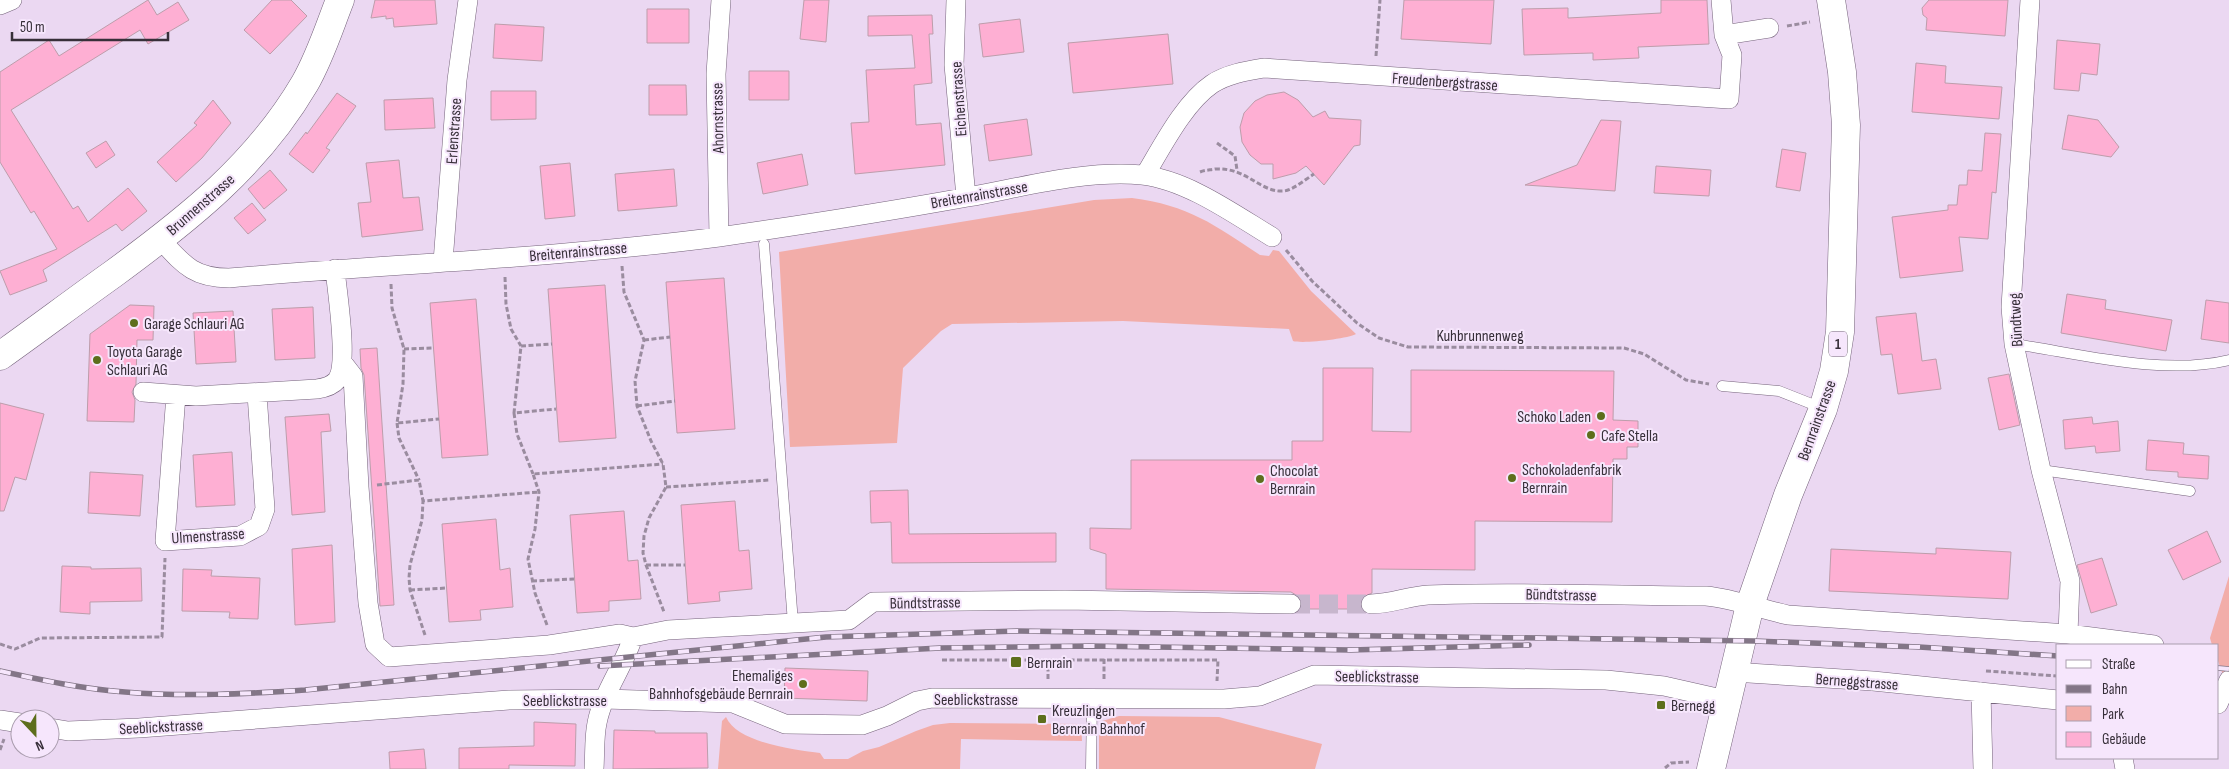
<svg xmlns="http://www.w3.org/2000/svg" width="2229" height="769" font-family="'Sofia Sans Condensed',sans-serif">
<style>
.green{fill:#f2ada9}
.building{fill:#feafd3;stroke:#bd9dab}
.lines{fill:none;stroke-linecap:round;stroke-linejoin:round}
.street-tunnel{stroke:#c7b6cd;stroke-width:19;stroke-dasharray:19 9;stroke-linecap:butt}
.lane-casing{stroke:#75637b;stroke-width:11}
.street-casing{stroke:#75637b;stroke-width:20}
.secondary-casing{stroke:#75637b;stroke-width:29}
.primary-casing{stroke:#75637b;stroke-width:29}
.path{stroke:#9a8c9f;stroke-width:3;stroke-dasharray:5 2.5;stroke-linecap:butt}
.lane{stroke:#fff;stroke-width:10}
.street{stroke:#fff;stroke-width:19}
.secondary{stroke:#fff;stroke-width:28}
.primary{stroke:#fff;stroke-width:28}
.rail-casing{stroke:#837687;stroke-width:5.5}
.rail{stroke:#f6e6fc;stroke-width:4;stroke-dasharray:11;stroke-linecap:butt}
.poi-dot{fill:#5d6e1c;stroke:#f6e6fc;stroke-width:2}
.labels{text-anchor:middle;stroke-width:4;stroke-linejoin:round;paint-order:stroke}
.shield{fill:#f6e6fc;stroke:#706674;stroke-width:1}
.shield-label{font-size:15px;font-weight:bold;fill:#372f39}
.street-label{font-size:16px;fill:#372f39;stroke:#f6e6fc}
.poi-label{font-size:16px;fill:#372f39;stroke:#f6e6fc;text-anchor:start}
</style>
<rect width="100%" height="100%" fill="#ebd8f2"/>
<path class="green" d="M 1132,198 C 1188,205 1215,225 1260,255 L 1269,256 L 1273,250 L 1279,251 L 1311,291 L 1356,334 C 1347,339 1302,344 1293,341 L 1289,329 L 1123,321 L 952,324 L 941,331 L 903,368 L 897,443 L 790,447 L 779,252 L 1094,200 Z
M 2229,576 L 2229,692 L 2218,661 L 2218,645 L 2212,645 L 2210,638 Z
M 1119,716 L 1219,717 L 1322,744 L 1315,769 L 1099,769 L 1099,722 Z
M 726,717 C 737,743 796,750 820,753 L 824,759 L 848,759 L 863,751 L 879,747 L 916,731 L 933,725 L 950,723 L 1081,724 L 1082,741 L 961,739 L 960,769 L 718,769 L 722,721 Z"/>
<path class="building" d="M 148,0 L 157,15 L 178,2 L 189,20 L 148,44 L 140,30 L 11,110 L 73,209 L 78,206 L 88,222 L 128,188 L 147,211 L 122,231 L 116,224 L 43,270 L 47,281 L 10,295 L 0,271 L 57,249 L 34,211 L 31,213 L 0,162 L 0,72 L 49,40 L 59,56 Z
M 272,0 L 291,0 L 307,16 L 270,54 L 244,30 Z
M 375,0 L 435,0 L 437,24 L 394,27 L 393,18 L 386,19 L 386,16 L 371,18 Z
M 804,0 L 829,0 L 826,42 L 800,39 Z
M 1404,0 L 1494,0 L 1491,44 L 1401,39 Z
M 1661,0 L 1707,0 L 1709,44 L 1638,47 L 1639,58 L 1593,60 L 1593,53 L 1524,55 L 1522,9 L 1568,8 L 1568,18 L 1661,13 Z
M 1929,0 L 2008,0 L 2005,36 L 1926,30 L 1927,18 L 1923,15 L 1922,8 Z
M 647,9 L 689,9 L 689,43 L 647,43 Z
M 932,15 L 933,34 L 929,34 L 932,83 L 914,85 L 916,125 L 941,123 L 945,165 L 855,174 L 851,123 L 869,122 L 866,70 L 915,68 L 912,35 L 868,36 L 868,16 Z
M 1020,19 L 1024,52 L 983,57 L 979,24 Z
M 495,24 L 544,27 L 542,61 L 493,58 Z
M 1168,34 L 1173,84 L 1073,93 L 1068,43 Z
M 2057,40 L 2100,44 L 2097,75 L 2081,73 L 2079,91 L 2054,89 Z
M 1916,63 L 1946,66 L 1945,83 L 2002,87 L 1999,119 L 1912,112 Z
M 749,71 L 789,71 L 789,100 L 749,100 Z
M 649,85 L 686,85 L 687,115 L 649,115 Z
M 491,91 L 536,91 L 536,119 L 491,120 Z
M 1284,92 L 1298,100 L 1313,117 L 1325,111 L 1329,118 L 1361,120 L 1360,145 L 1354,146 L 1324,185 L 1306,166 L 1296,173 L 1273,179 L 1273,164 L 1261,164 L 1250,155 L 1242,142 L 1240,127 L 1244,113 L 1255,101 L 1267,95 Z
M 337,93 L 356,106 L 326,148 L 330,150 L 313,173 L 289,154 L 306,132 L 307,134 Z
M 433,98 L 435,128 L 385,130 L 384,100 Z
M 213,100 L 231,123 L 202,158 L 176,182 L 157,162 L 197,125 L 194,123 Z
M 2068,115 L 2098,120 L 2119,147 L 2111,157 L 2062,149 Z
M 1027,119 L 1032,155 L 989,161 L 984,125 Z
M 1601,120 L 1621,121 L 1615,191 L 1525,185 L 1577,165 Z
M 1985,133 L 2001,134 L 1996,193 L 1992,192 L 1988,239 L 1959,237 L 1963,271 L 1900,278 L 1892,217 L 1948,210 L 1948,205 L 1957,205 L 1959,185 L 1967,185 L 1968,170 L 1982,171 Z
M 106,141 L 115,155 L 96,168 L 86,153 Z
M 1782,149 L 1806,153 L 1800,191 L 1776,187 Z
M 802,154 L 808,185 L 763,194 L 757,163 Z
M 399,160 L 403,198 L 419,197 L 423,230 L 362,237 L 358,203 L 371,202 L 366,163 Z
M 570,163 L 575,216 L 545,219 L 540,166 Z
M 1656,166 L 1711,170 L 1709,196 L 1654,193 Z
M 674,169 L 677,206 L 618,211 L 615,174 Z
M 270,170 L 287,190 L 264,209 L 248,189 Z
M 252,203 L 266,220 L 248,234 L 234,218 Z
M 724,278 L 735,429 L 677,433 L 666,282 Z
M 605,285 L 616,438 L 559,442 L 548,289 Z
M 2067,294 L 2106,300 L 2105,309 L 2172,320 L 2166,351 L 2061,333 Z
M 476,299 L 488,455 L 442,458 L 430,303 Z
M 2206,300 L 2229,303 L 2229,343 L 2201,339 Z
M 130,305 L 154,306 L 153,340 L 137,340 L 136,384 L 132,392 L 135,400 L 134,422 L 87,421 L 90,334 Z
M 313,307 L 315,358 L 275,360 L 272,309 Z
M 233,311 L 236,362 L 196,364 L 193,313 Z
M 1916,313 L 1922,361 L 1936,359 L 1941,389 L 1898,394 L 1892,354 L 1881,355 L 1876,317 Z
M 377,348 L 394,605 L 380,606 L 364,375 L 361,368 L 360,349 Z
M 1323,368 L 1373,368 L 1372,431 L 1411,432 L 1411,370 L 1614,371 L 1613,420 L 1638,421 L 1638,447 L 1627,447 L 1627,459 L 1613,459 L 1612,522 L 1475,521 L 1475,570 L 1372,569 L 1372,593 L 1361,598 L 1361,609 L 1301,609 L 1301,598 L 1291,592 L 1106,589 L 1106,554 L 1090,549 L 1090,528 L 1131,529 L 1131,460 L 1292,460 L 1292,441 L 1323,441 Z
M 2009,374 L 2020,425 L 1999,430 L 1988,378 Z
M 0,403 L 44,414 L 26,480 L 15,477 L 4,511 L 0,511 Z
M 329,414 L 331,431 L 321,432 L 325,512 L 292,515 L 285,417 Z
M 2092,417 L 2093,424 L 2118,421 L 2120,451 L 2096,453 L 2095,446 L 2065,449 L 2063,420 Z
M 2148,440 L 2184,443 L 2183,454 L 2209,456 L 2208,479 L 2178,477 L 2178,472 L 2146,470 Z
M 232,452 L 235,505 L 196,507 L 193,455 Z
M 90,472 L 143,475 L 140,516 L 88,513 Z
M 908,490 L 909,534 L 1056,533 L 1056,562 L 892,563 L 891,522 L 871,523 L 870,491 Z
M 735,501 L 739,551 L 749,550 L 752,589 L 719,592 L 720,601 L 688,604 L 681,505 Z
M 624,511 L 628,561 L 638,560 L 641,599 L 609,601 L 609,611 L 577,613 L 570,515 Z
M 496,519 L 500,570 L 510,568 L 513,607 L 480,610 L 481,620 L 449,622 L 442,524 Z
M 2207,531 L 2221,562 L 2183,580 L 2168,550 Z
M 332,545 L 335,622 L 295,625 L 292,549 Z
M 1936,548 L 2011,552 L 2008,599 L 1829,591 L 1831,549 L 1936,554 Z
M 2102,558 L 2117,605 L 2091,613 L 2077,565 Z
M 62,566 L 91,567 L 91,569 L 141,568 L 142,601 L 90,602 L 90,614 L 60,612 Z
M 183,569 L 212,570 L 211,576 L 260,578 L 258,619 L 229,618 L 230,612 L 182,611 Z
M 785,668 L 868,671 L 867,701 L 784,698 Z
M 534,722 L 576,724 L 575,766 L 509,765 L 509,769 L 459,769 L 459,748 L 534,746 Z
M 614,730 L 655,731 L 655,733 L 707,733 L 708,768 L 613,769 Z
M 424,749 L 426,769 L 390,769 L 389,752 Z"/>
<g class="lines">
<path class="street-tunnel" d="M 1291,604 L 1371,604"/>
<defs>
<path id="lane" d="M 764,244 L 793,623
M 2014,344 C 2081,354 2163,376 2229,360
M 1722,386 L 1779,391 L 1822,408
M 2041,470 L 2190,491
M 1091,769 L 1092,699"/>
<path id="street" d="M 956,0 L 954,65 L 966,197
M 0,5 L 12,0
M 1724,35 L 1769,28
M 1145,175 C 1162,147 1184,103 1212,84 C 1227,74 1246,71 1264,68 L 1729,99 L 1732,55 L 1724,35 L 1721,0
M 719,237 L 716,74 L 721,0
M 160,239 C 183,264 193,278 229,278 C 392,264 557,258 719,237 C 802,225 885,212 968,197 C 1024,187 1084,170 1142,175 C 1187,180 1234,214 1272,237
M 443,262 L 457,80 L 468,0
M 343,363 L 353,376 L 359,487 L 368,603 L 375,644 L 389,657 L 549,645 L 620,634 L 633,637 L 668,630 L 849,620 L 873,602 L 1065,600 L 1291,604
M 143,392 L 196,396 L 317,389 C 324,388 332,386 337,380 C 349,364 337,292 335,269
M 176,395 L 165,541 L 240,536 L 259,526 L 265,509 L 257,394
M 1371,604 C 1391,604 1409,596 1428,595 C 1520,591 1614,596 1706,596 C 1735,599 1760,609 1788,615 L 2068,634 L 2070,581 L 2041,470 L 2014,344 L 2011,307 L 2030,0
M 2068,634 L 2154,645
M 1733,672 L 1873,681 L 2058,700
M 1981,692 L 1983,769
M 2218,704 L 2229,680
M 0,720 L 20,723
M 50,728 L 68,731 L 139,728 L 509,700 L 605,699 L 733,703 L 785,724 L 862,725 L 887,716 L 917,701 L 932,698 L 1224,699 L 1260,696 L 1314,675 L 1606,680 L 1664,686 L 1726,700
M 2123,758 L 2125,769
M 594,769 C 595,754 594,737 597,723 C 603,692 624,666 633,637"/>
<path id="secondary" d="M 0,356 C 38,329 75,301 113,274 C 188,219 257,165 305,83 C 320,57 329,28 340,0"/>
<path id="primary" d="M 1711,769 L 1750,605 L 1788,495 L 1823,409 L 1834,371 L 1840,332 L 1846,125 L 1842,72 L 1831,0"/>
</defs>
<use href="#lane" class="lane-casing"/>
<use href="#street" class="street-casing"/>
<use href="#secondary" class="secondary-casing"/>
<use href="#primary" class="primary-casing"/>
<path class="path" d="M 1787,26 L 1810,22
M 1376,56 L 1380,0
M 1217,143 L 1235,156 L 1237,170
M 1200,172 C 1205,170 1210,170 1215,169 C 1247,167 1260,193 1284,191 C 1293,190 1306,179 1314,174
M 1286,250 L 1312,281 L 1357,323 L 1379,338 L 1408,347 L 1624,348 L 1644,354 L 1686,380 L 1709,384
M 622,266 L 624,292 L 644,340 L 635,381 L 637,406 L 651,441 L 663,464 L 666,487 L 649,518 L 644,536 L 643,553 L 646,565 L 664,612
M 505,277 L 506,304 L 511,329 L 521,346 L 514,413 L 556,409
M 391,284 L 392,308 L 404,349 L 403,384 L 397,423 L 439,419
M 644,340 L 670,337
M 521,346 L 552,344
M 404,349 L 434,348
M 637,406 L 675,401
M 514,413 L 517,434 L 533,474
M 397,423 L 399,438 L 419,480
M 377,485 L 419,480 L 423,501
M 666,487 L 769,480
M 646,565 L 685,565
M 532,581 L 574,579
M 410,590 L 447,588
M 547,625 L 535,593 L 528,559 L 535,529 L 539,492 L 533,474 L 663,464
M 425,635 L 410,590 L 409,578 L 410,565 L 422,520 L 423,501 L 539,492
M 0,644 L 15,649 L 40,638 L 162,637 L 165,558
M 1048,659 L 1048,679
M 1104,659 L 1104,681
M 942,660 L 1218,660 L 1217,681
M 1986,671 L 2058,676
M 0,750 L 4,739
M 1665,768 L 1671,763 L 1689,762"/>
<use href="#lane" class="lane"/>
<use href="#street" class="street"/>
<use href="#secondary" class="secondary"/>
<use href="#primary" class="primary"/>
<defs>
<path id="rail" d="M 600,666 L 940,648 L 1089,646 L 1351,650 L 1529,645
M 2218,668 L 2229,669
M 0,671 C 41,680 83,689 125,692 C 185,697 245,694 305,690 L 826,637 L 1017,631 L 1755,641 L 1919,647 L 2058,656"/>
</defs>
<use href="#rail" class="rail-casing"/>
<use href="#rail" class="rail"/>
</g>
<g class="poi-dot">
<circle cx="134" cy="323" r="5"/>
<circle cx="97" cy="360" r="5"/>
<circle cx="1601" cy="416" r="5"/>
<circle cx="1591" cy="435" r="5"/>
<circle cx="1512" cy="478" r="5"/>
<circle cx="1260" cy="479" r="5"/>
<rect x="1010" y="656" width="12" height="12" rx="2.5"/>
<circle cx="803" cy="684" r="5"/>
<rect x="1656" y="700" width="10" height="10" rx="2.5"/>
<rect x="1037" y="714" width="10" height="10" rx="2.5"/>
</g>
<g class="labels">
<rect class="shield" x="1829" y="331.5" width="18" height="25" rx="4"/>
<g class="shield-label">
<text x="1838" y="349">1</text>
</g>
<g class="street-label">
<text transform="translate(1445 81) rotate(4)" y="6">Freudenbergstrasse</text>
<text transform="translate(958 99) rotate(-94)" y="6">Eichenstrasse</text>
<text transform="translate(717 118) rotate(-91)" y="6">Ahornstrasse</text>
<text transform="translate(453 131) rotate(-86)" y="6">Erlenstrasse</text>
<text transform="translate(979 194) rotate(-10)" y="6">Breitenrainstrasse</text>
<text transform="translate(200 204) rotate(-41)" y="6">Brunnenstrasse</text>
<text transform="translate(578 251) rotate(-5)" y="6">Breitenrainstrasse</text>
<text transform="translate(2015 320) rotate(-93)" y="6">Bündtweg</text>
<text x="1480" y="341">Kuhbrunnenweg</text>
<text transform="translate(1816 420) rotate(-70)" y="6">Bernrainstrasse</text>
<text transform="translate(208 535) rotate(-4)" y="6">Ulmenstrasse</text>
<text transform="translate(1561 594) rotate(1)" y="6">Bündtstrasse</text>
<text transform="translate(925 602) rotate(-1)" y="6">Bündtstrasse</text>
<text transform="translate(1377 676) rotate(1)" y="6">Seeblickstrasse</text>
<text transform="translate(1857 681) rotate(4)" y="6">Berneggstrasse</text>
<text x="976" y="705">Seeblickstrasse</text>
<text x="565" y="706">Seeblickstrasse</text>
<text transform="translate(161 726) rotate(-3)" y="6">Seeblickstrasse</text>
</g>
<g class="poi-label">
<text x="144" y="329">Garage Schlauri AG</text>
<text x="107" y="357">Toyota Garage<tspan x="107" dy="18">Schlauri AG</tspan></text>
<text x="1591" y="422" text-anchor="end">Schoko Laden</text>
<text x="1601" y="441">Cafe Stella</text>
<text x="1522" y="475">Schokoladenfabrik<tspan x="1522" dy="18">Bernrain</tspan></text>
<text x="1270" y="476">Chocolat<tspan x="1270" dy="18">Bernrain</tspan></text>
<text x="1027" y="668">Bernrain</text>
<text x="793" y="681" text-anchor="end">Ehemaliges<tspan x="793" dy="18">Bahnhofsgebäude Bernrain</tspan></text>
<text x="1671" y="711">Bernegg</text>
<text x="1052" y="716">Kreuzlingen<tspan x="1052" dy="18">Bernrain Bahnhof</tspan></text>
</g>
</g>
<rect x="2056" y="644" width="162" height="115" fill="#f6e6fc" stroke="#aa9dae"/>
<rect x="2066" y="660" width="25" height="8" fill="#ffffff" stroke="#aa9dae"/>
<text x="2102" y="669" font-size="15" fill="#372f39">Straße</text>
<rect x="2066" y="685" width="25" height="8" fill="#837687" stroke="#aa9dae"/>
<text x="2102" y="694" font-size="15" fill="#372f39">Bahn</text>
<rect x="2066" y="706" width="25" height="15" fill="#f2ada9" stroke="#aa9dae"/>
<text x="2102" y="719" font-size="15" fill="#372f39">Park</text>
<rect x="2066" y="732" width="25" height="15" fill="#feafd3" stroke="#aa9dae"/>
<text x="2102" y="744" font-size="15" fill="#372f39">Gebäude</text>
<g transform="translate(35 734) rotate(158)"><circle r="24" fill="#f6e6fc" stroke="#aa9dae"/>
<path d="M0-4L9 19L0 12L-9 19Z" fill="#5d6e1c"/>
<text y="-8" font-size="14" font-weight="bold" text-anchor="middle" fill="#372f39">N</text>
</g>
<path d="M12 32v8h156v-8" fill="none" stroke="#372f39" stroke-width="2.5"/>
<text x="20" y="32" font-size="15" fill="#372f39" stroke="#f6e6fc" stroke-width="4" paint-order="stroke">50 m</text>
</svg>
